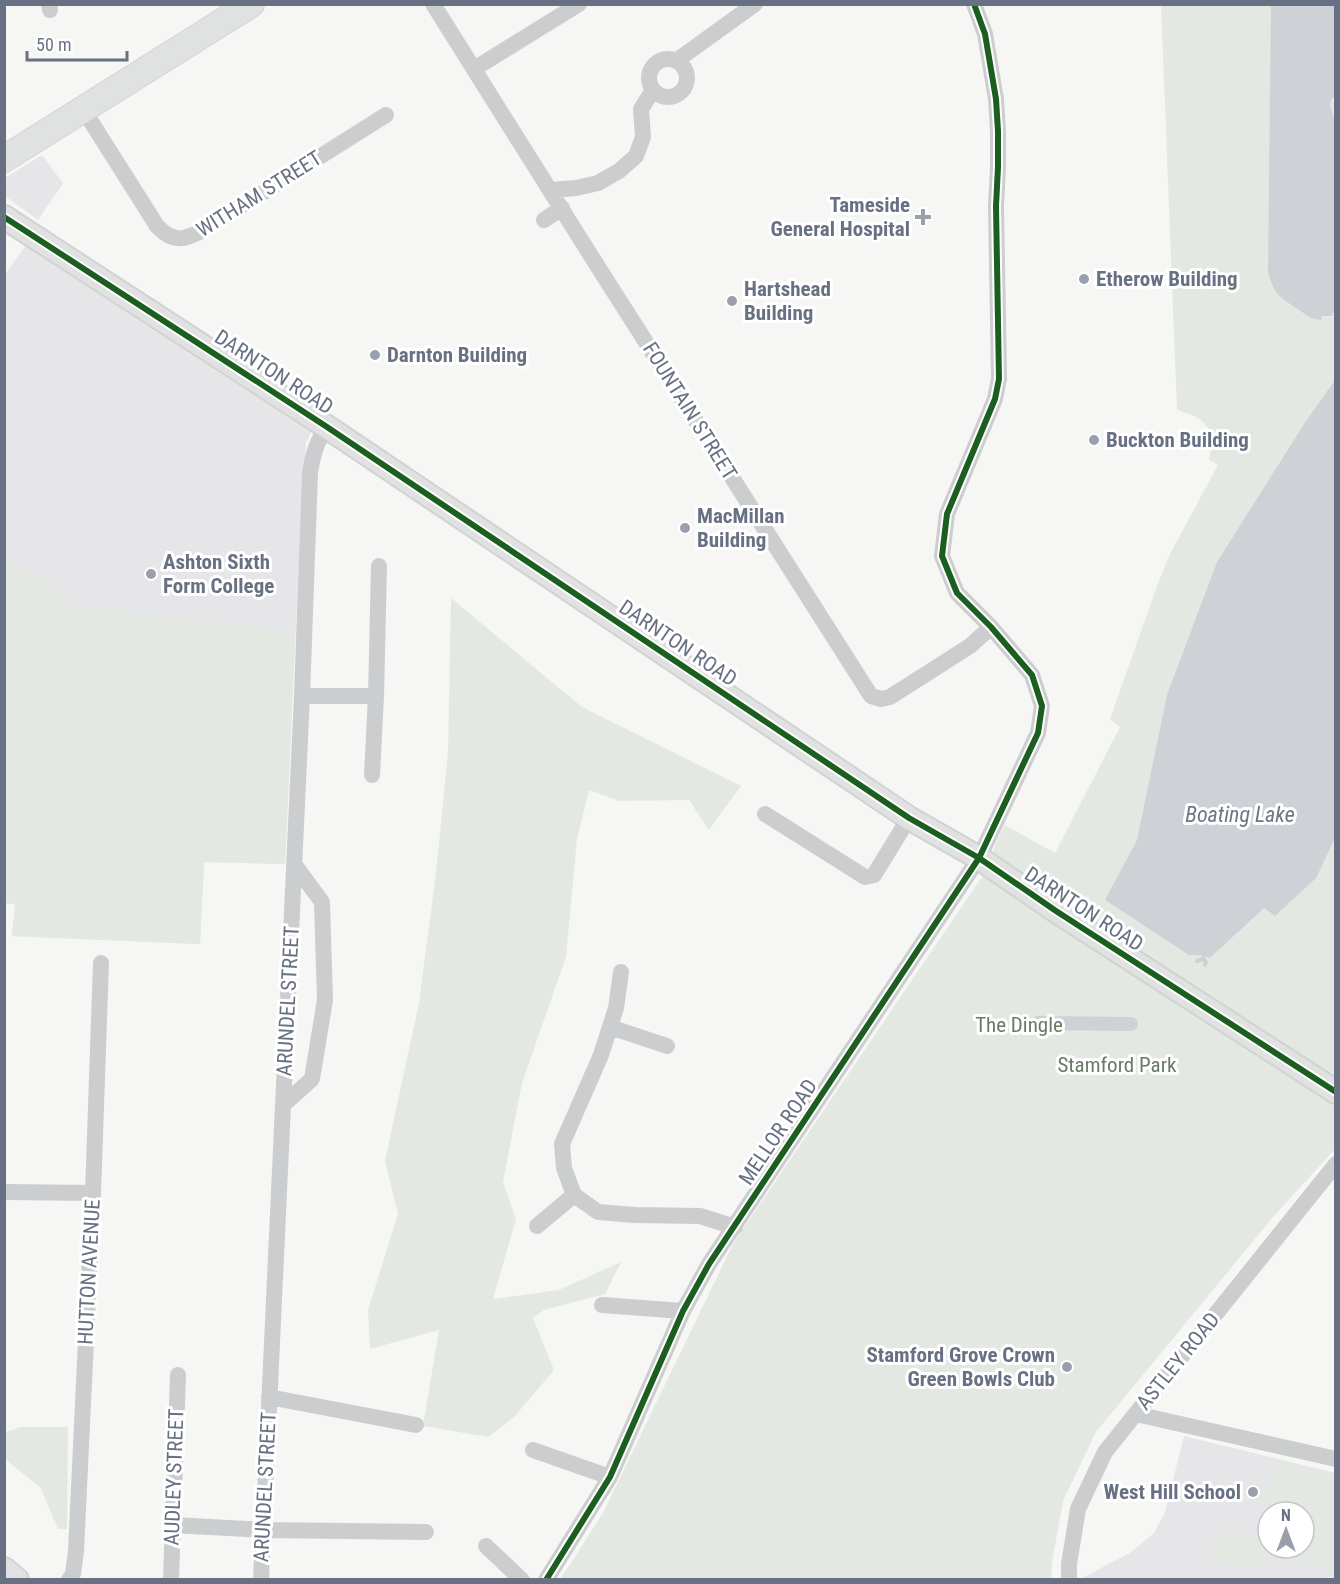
<svg xmlns="http://www.w3.org/2000/svg" width="1340" height="1584" font-family="'Roboto Condensed',sans-serif">
<style>
.built{fill:#e6e6e8;fill-rule:evenodd}
.green{fill:#e4e8e3;fill-rule:evenodd}
.water{fill:#ced2d7}
.lines{fill:none;stroke-linecap:round;stroke-linejoin:round}
.stream{stroke:#ced2d7;stroke-width:4}
.canal{stroke:#ced2d7;stroke-width:14}
.secondary-casing{stroke:#d2d2d3;stroke-width:26}
.primary-casing{stroke:#d3d4d4;stroke-width:28}
.street{stroke:#cccdcf;stroke-width:16}
.secondary{stroke:#e0e1e1;stroke-width:22}
.primary{stroke:#e0e1e1;stroke-width:26}
.cycleway-casing{stroke:#fff;stroke-width:10}
.cycleway{stroke:#1b5e20;stroke-width:6}
.poi-dot{fill:#9aa0ab;stroke:#fff;stroke-width:2}
.labels{text-anchor:middle;stroke-width:6;stroke-linejoin:round;paint-order:stroke}
.street-label{font-size:21px;fill:#687183;stroke:#fff}
.poi-label{font-size:21px;font-weight:bold;fill:#687183;stroke:#fff;text-anchor:start}
.park-label{font-size:21px;fill:#677b67;stroke:#fff}
.water-label{font-size:22px;font-style:italic;fill:#697885;stroke:#fff}
</style>
<rect width="100%" height="100%" fill="#f6f6f5"/>
<path class="built" d="M 42,155 L 63,183 L 38,220 L 5,196 L 5,178 Z
M 25,246 L 311,432 L 306,443 L 301,516 L 285,864 L 204,862 L 200,944 L 12,936 L 15,904 L 5,903 L 4,276 Z
M 1184,1436 L 1335,1473 L 1335,1579 L 1078,1580 L 1130,1553 L 1154,1533 L 1165,1512 ZM 1268,1512 L 1304,1512 L 1304,1548 L 1268,1548 Z"/>
<path class="green" d="M 1161,5 L 1335,5 L 1335,1149 L 1273,1217 L 1096,1432 L 1063,1501 L 1052,1563 L 1051,1579 L 559,1580 L 571,1563 L 604,1511 L 733,1244 L 988,868 L 997,840 L 1005,825 L 1055,853 L 1120,727 L 1110,719 L 1157,586 L 1170,554 L 1218,465 L 1209,460 C 1215,427 1208,419 1177,410 Z
M 5,556 L 74,606 L 295,632 L 285,864 L 204,862 L 200,944 L 12,936 L 15,904 L 4,903 Z
M 451,598 L 582,707 L 741,786 L 709,830 L 689,800 L 619,801 L 589,790 L 577,839 L 566,957 L 522,1083 L 503,1182 L 516,1219 L 493,1299 L 559,1290 L 621,1262 L 605,1294 L 544,1310 L 533,1318 L 554,1370 L 515,1416 L 488,1437 L 423,1426 L 439,1330 L 370,1349 L 368,1310 L 398,1214 L 385,1161 L 419,1003 L 436,873 L 448,752 Z
M 20,1427 L 68,1427 L 67,1529 L 58,1529 L 40,1487 L 5,1459 L 5,1433 Z
M 1276,1461 L 1335,1475 L 1335,1570 L 1266,1557 L 1263,1569 L 1205,1559 L 1218,1539 L 1230,1533 L 1259,1537 ZM 1268,1512 L 1304,1512 L 1304,1548 L 1268,1548 Z"/>
<path class="water" d="M 1271,5 L 1335,5 L 1335,98 L 1332,98 L 1330,106 L 1336,124 L 1336,313 L 1332,313 L 1332,316 L 1322,316 L 1321,320 C 1310,319 1308,316 1299,310 C 1279,296 1276,297 1268,273 Z
M 1335,380 L 1335,838 L 1316,878 L 1275,916 L 1264,908 L 1211,957 L 1209,958 L 1203,955 L 1189,955 L 1105,900 L 1137,840 L 1167,695 L 1217,562 L 1306,421 Z"/>
<g class="lines">
<path class="stream" d="M 1203,959 L 1206,962 L 1205,965
M 1197,961 L 1203,959 L 1204,955"/>
<path class="canal" d="M 1038,1023 L 1131,1024"/>
<defs>
<path id="secondary" d="M 4,217 L 327,427 L 909,818 L 979,858 L 1056,911 L 1336,1092
M 4,1569 L 17,1580"/>
<path id="primary" d="M 4,159 L 251,4"/>
</defs>
<use href="#secondary" class="secondary-casing"/>
<use href="#primary" class="primary-casing"/>
<path class="street" d="M 49,4 L 50,10
M 433,4 L 593,259 L 871,696 L 881,699 L 890,697 L 970,646 L 991,627
M649 78a19 19 0 1 1 38 0a19 19 0 1 1-38 0Z
M 676,61 L 755,4
M 474,69 L 579,4
M 83,109 L 157,226 C 174,244 185,240 205,229 L 386,115
M 551,190 L 576,188 L 598,183 L 619,171 L 636,156 L 643,137 L 641,109 L 653,90
M 544,220 L 562,208
M 302,696 L 376,696 L 379,566
M 372,775 L 376,696
M 765,814 L 865,877 L 874,875 L 909,818
M 621,972 L 616,1008 L 601,1055 L 562,1144 L 564,1168 L 574,1195 L 598,1212 L 635,1215 L 700,1216 L 735,1227
M 610,1027 L 667,1046
M 283,1105 L 312,1079 L 325,1000 L 322,902 L 294,864
M 4,1192 L 93,1193
M 537,1226 L 574,1195
M 602,1305 L 683,1311
M 269,1397 L 416,1425
M 1136,1414 L 1336,1459
M 533,1450 L 610,1477
M 173,1525 L 263,1530 L 426,1532
M 486,1546 L 522,1580
M 69,1580 L 73,1574 L 76,1551 L 93,1193 L 101,963
M 171,1580 L 178,1375
M 261,1580 L 302,696 L 310,473 C 313,454 316,443 327,427
M 546,1580 L 610,1477 L 683,1311 L 709,1264 L 979,858 L 1038,733 L 1042,706 L 1032,675 L 991,627 L 957,593 L 942,556 L 947,514 L 995,399 L 999,379 L 996,206 L 998,167 L 998,131 L 996,99 L 985,34 L 974,4
M 1069,1580 L 1069,1564 L 1078,1509 L 1105,1452 L 1336,1164"/>
<use href="#secondary" class="secondary"/>
<use href="#primary" class="primary"/>
<defs>
<path id="cycleway" d="M 4,217 L 327,427 L 909,818 L 979,858 L 1056,911 L 1336,1092
M 546,1580 L 610,1477 L 683,1311 L 709,1264 L 979,858 L 1038,733 L 1042,706 L 1032,675 L 991,627 L 957,593 L 942,556 L 947,514 L 995,399 L 999,379 L 996,206 L 998,167 L 998,131 L 996,99 L 985,34 L 974,4"/>
</defs>
<use href="#cycleway" class="cycleway-casing"/>
<use href="#cycleway" class="cycleway"/>
</g>
<g class="poi-dot">
<path d="M920 208h6v6h6v6h-6v6h-6v-6h-6v-6h6z"/>
<circle cx="1084" cy="279" r="6"/>
<circle cx="732" cy="301" r="6"/>
<circle cx="375" cy="355" r="6"/>
<circle cx="1094" cy="440" r="6"/>
<circle cx="685" cy="528" r="6"/>
<circle cx="151" cy="574" r="6"/>
<circle cx="1067" cy="1367" r="6"/>
<circle cx="1253" cy="1492" r="6"/>
</g>
<g class="labels">
<g class="street-label">
<text transform="translate(259 194) rotate(-32)" y="7">WITHAM STREET</text>
<text transform="translate(274 372) rotate(33)" y="7">DARNTON ROAD</text>
<text transform="translate(690 411) rotate(58)" y="7">FOUNTAIN STREET</text>
<text transform="translate(678 643) rotate(34)" y="7">DARNTON ROAD</text>
<text transform="translate(1084 909) rotate(33)" y="7">DARNTON ROAD</text>
<text transform="translate(288 1001) rotate(-87)" y="7">ARUNDEL STREET</text>
<text transform="translate(778 1132) rotate(-56)" y="7">MELLOR ROAD</text>
<text transform="translate(89 1272) rotate(-87)" y="7">HUTTON AVENUE</text>
<text transform="translate(1178 1361) rotate(-51)" y="7">ASTLEY ROAD</text>
<text transform="translate(174 1477) rotate(-88)" y="7">AUDLEY STREET</text>
<text transform="translate(265 1487) rotate(-87)" y="7">ARUNDEL STREET</text>
</g>
<g class="poi-label">
<text x="910" y="212" text-anchor="end">Tameside<tspan x="910" dy="24">General Hospital</tspan></text>
<text x="1096" y="286">Etherow Building</text>
<text x="744" y="296">Hartshead<tspan x="744" dy="24">Building</tspan></text>
<text x="387" y="362">Darnton Building</text>
<text x="1106" y="447">Buckton Building</text>
<text x="697" y="523">MacMillan<tspan x="697" dy="24">Building</tspan></text>
<text x="163" y="569">Ashton Sixth<tspan x="163" dy="24">Form College</tspan></text>
<text x="1055" y="1362" text-anchor="end">Stamford Grove Crown<tspan x="1055" dy="24">Green Bowls Club</tspan></text>
<text x="1241" y="1499" text-anchor="end">West Hill School</text>
</g>
<g class="park-label">
<text x="1019" y="1032">The Dingle</text>
<text x="1117" y="1072">Stamford Park</text>
</g>
<g class="water-label">
<text x="1240" y="822">Boating Lake</text>
</g>
</g>
<rect width="1340" height="1584" fill="none" stroke="#687183" stroke-width="12"/>
<g transform="translate(1286 1530)"><circle r="28" fill="#ffffff" stroke="#c3c6cd" stroke-width="1.5"/>
<path d="M0-4.5L10 22L0 15L-10 22Z" fill="#9aa0ab"/>
<text y="-9" font-size="16" font-weight="bold" text-anchor="middle" fill="#687183">N</text>
</g>
<path d="M27 51v9h100v-9" fill="none" stroke="#687183" stroke-width="3"/>
<text x="36" y="51" font-size="18" fill="#687183" stroke="#ffffff" stroke-width="4.5" paint-order="stroke">50 m</text>
</svg>
